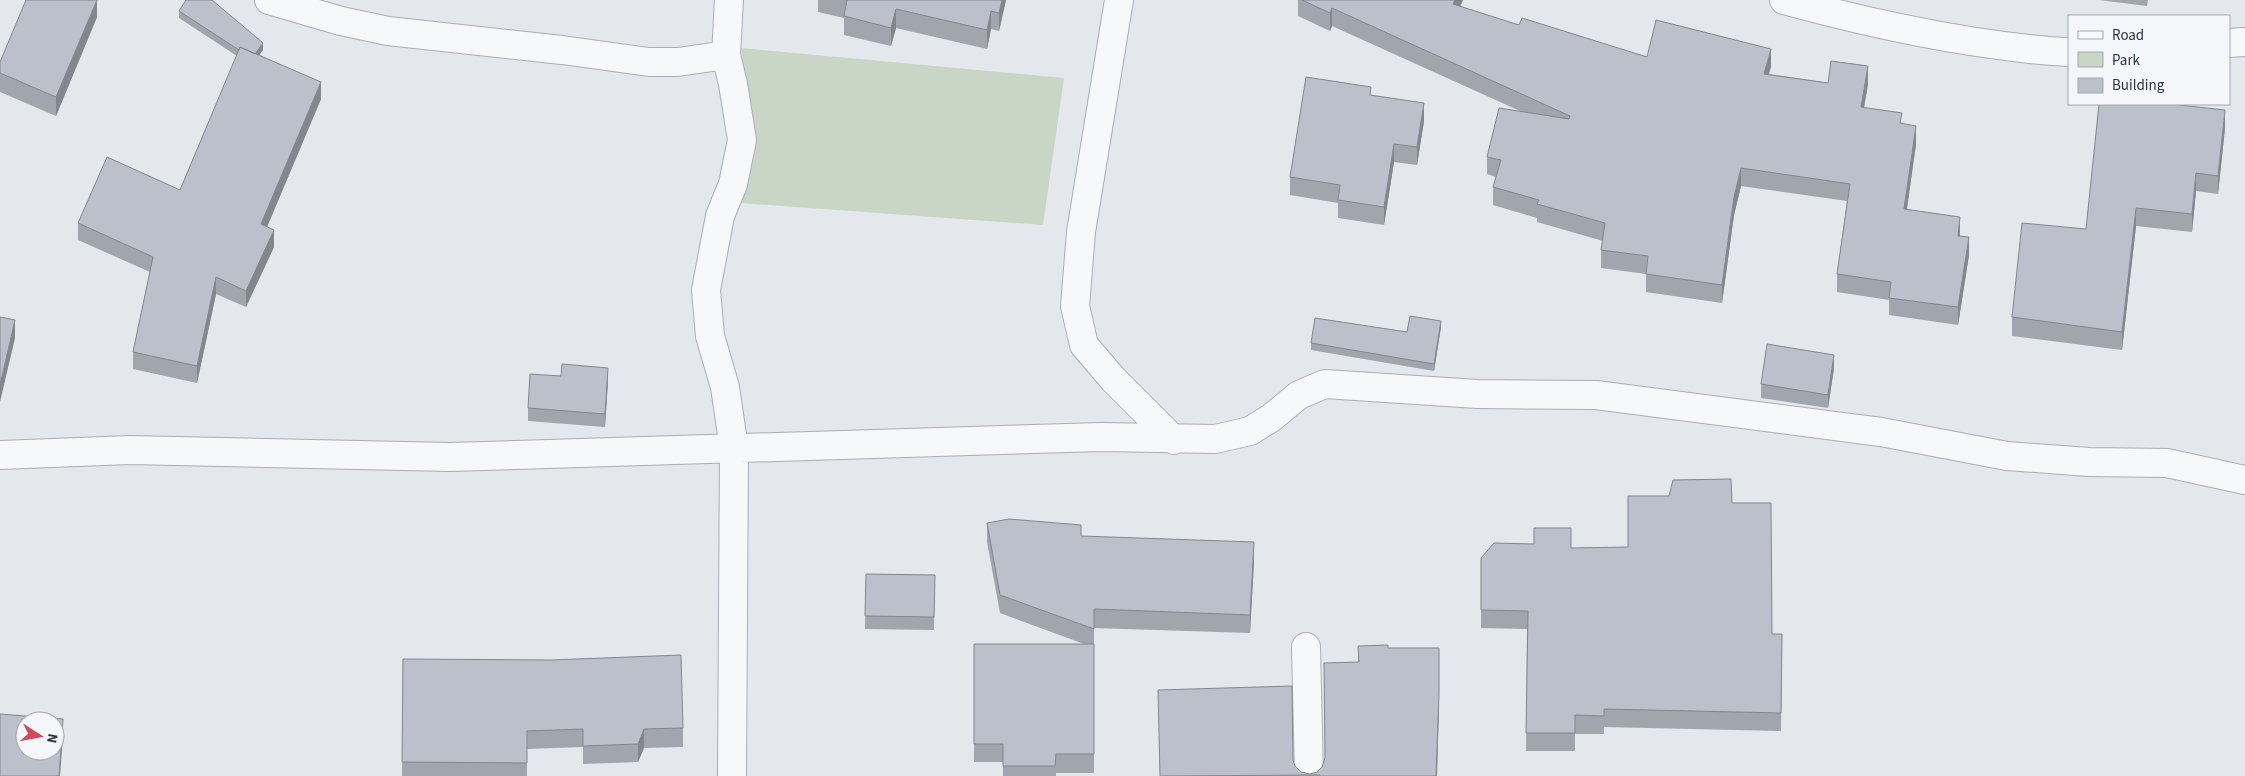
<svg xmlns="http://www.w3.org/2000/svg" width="2245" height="776" font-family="'Source Sans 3',sans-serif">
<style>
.green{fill:#c9d6c5}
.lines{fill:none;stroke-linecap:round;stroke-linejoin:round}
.minor-casing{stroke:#a9aeb7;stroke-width:30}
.minor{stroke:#f7f8fa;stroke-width:28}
.wall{fill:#a1a5ae}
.shaded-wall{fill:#83868d}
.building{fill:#bbc0ca;stroke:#83868d;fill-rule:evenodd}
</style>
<rect width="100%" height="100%" fill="#e4e7ec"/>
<path class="green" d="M 741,48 L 1064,78 L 1043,225 L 740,203 L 752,142 Z"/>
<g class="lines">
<defs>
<path id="minor" d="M 269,0 L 341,21 L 388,31 L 562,50 L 649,62 L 678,62 L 726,55
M 729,0 L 726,55 L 733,84 L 742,140 L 733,184 L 720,216 L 706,290 L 710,336 L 725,387 L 734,449 L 732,776
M 1119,0 L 1081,232 L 1075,306 L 1084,345 L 1113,379 L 1174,440
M 1784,0 C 1846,17 1907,31 1970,41 C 2003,46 2035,51 2069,52
M 2229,43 L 2245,42
M 0,455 L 130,450 L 450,457 L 1101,437 L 1215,439 L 1250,431 L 1271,418 L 1299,395 L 1325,384 L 1477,394 L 1596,395 L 1881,432 L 2007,456 L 2089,462 L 2167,463 L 2245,480
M 1306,647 L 1309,776"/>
</defs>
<use href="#minor" class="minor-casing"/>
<use href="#minor" class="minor"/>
</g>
<path class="wall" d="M 818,0 L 1006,0 L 999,31 L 991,29 L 987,49 L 896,28 L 891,46 L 844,35 L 844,18 L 818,12 Z
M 1298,0 L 1463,0 L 1460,7 L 1519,25 L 1647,57 L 1771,66 L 1769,74 L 1828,83 L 1868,84 L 1864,107 L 1902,123 L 1916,144 L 1907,210 L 1960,236 L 1969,255 L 1958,325 L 1889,315 L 1889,300 L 1837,292 L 1837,274 L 1847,201 L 1741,186 L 1734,215 L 1722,303 L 1646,292 L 1646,274 L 1601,268 L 1601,250 L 1603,241 L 1537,222 L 1537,218 L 1493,205 L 1493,187 L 1496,177 L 1487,174 L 1487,157 L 1520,111 L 1332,26 L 1330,31 L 1298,16 Z
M 2099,0 L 2148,0 L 2147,6 Z
M 179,11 L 263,50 L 259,55 L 321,99 L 267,227 L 274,247 L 246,307 L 216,294 L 197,383 L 133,369 L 133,352 L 150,272 L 78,240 L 78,223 L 180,190 L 237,56 L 179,18 Z
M 97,17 L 56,116 L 0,92 L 0,62 Z
M 1371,95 L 1424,121 L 1417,165 L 1394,162 L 1384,225 L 1338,218 L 1338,203 L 1290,195 L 1290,177 Z
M 2181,104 L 2181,105 L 2225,128 L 2218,194 L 2196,191 L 2192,232 L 2136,226 L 2122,350 L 2012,336 L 2012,317 L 2086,229 Z
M 1441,327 L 1434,371 L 1311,350 L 1311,343 Z
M 1834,368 L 1828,408 L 1761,398 L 1761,384 Z
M 608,381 L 605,427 L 528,421 L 528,408 Z
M 1732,503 L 1772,634 L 1782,634 L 1781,731 L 1604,727 L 1604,734 L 1575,734 L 1575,751 L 1526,751 L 1527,629 L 1481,628 L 1481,610 L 1571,548 L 1628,547 Z
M 987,523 L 1081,536 L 1254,561 L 1250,633 L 1094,628 L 1094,773 L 1056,773 L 1056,776 L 1003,776 L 1003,762 L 974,762 L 974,644 L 1084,644 L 1000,613 L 987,542 Z
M 866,574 L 935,575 L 934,630 L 865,629 Z
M 1358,646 L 1388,648 L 1439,710 L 1437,776 L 1160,776 L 1158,690 L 1293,760 L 1295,766 L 1301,772 L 1310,774 L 1317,772 L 1322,767 L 1358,662 Z
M 403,659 L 683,728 L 683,747 L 644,748 L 638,762 L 583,764 L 583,747 L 527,749 L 527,776 L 402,776 Z"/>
<path class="shaded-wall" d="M 97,0 L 97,17 L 56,116 L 56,97 Z
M 1002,0 L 1006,0 L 999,31 L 999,13 Z
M 1455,0 L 1463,0 L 1453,22 L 1453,4 Z
M 1332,8 L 1332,26 L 1330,31 L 1330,13 Z
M 896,9 L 896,28 L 891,46 L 891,28 Z
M 991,11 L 991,29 L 987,49 L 987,30 Z
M 263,43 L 263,50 L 252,65 L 252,59 Z
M 1771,49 L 1771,66 L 1764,92 L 1764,74 Z
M 1868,66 L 1868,84 L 1861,125 L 1861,107 Z
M 321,82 L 321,99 L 261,241 L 261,224 Z
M 1424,103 L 1424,121 L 1417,165 L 1417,147 Z
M 2225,110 L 2225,128 L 2218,194 L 2218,176 Z
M 1916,126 L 1916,144 L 1904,227 L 1904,209 Z
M 1394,144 L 1394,162 L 1384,225 L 1384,207 Z
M 1741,168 L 1741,186 L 1734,215 L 1722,303 L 1722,285 L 1734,197 Z
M 2196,173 L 2196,191 L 2192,232 L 2192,214 Z
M 2136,208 L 2136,226 L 2122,350 L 2122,332 Z
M 1960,217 L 1960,235 L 1958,254 L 1958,236 Z
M 274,230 L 274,247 L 246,307 L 246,291 Z
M 1969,237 L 1969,255 L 1958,325 L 1958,307 Z
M 216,277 L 216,294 L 197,383 L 197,366 Z
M 15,320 L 15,338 L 0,402 L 0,385 Z
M 1441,321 L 1441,327 L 1434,371 L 1434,364 Z
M 1834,355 L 1834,368 L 1828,408 L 1828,395 Z
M 608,368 L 608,381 L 605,427 L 605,414 Z
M 1254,542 L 1254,561 L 1250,633 L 1250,615 Z
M 1439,693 L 1437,776 L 1436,776 Z
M 63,719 L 63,737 L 60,776 L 59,776 Z
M 644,729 L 644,748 L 638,762 L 638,744 Z"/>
<path class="building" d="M 26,0 L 97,0 L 56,97 L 0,73 L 0,62 Z
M 186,0 L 212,0 L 263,43 L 255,54 L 240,47 L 239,50 L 179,11 Z
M 847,0 L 1002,0 L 999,13 L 991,11 L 987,30 L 896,9 L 891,28 L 844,16 Z
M 1302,0 L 1455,0 L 1453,4 L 1519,25 L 1522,18 L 1647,57 L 1656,20 L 1771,49 L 1764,74 L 1828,83 L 1831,61 L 1868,66 L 1861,107 L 1902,113 L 1900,123 L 1916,126 L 1904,209 L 1960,217 L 1958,236 L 1969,237 L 1958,307 L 1889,298 L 1891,282 L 1837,274 L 1850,184 L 1741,168 L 1734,197 L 1722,285 L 1646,274 L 1648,256 L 1601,250 L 1605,223 L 1537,204 L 1539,200 L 1493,187 L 1501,160 L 1487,157 L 1499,108 L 1569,119 L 1570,116 L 1332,8 L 1330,13 Z
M 240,47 L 321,82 L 261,224 L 274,230 L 246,291 L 216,277 L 197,366 L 133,352 L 153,257 L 78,223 L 107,157 L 180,190 Z
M 1306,77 L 1371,87 L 1370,95 L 1424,103 L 1417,147 L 1394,144 L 1384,207 L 1338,200 L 1340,185 L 1290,177 Z
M 2099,104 L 2179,104 L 2179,105 L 2225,110 L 2218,176 L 2196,173 L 2192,214 L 2136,208 L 2122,332 L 2012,317 L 2022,223 L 2086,229 Z
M 1410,316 L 1441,321 L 1434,364 L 1311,343 L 1315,318 L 1407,332 Z
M 0,317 L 15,320 L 0,385 Z
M 1767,344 L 1834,355 L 1828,395 L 1761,384 Z
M 562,364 L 608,368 L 605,414 L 528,408 L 530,374 L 561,376 Z
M 1731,479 L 1732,503 L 1771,503 L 1772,634 L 1782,634 L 1781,713 L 1604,709 L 1604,716 L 1575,715 L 1575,733 L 1526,733 L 1528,611 L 1481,610 L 1481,558 L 1494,543 L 1534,544 L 1534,528 L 1571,528 L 1571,548 L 1628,547 L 1628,496 L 1669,496 L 1673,480 Z
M 1009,519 L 1081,525 L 1081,536 L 1254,542 L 1250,615 L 1094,609 L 1094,629 L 1000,595 L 987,523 Z
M 866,574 L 935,575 L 934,617 L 865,616 Z
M 974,644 L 1094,644 L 1094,754 L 1056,754 L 1055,766 L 1003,766 L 1003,744 L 974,744 Z
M 1388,645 L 1388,648 L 1439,648 L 1439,693 L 1436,776 L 1320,776 L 1320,775 L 1160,776 L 1158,690 L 1292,686 L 1293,760 L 1295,766 L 1301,772 L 1310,774 L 1317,772 L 1322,767 L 1325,758 L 1324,663 L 1359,662 L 1358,646 Z
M 681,655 L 683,728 L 644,729 L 638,744 L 583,746 L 583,729 L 527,731 L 527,763 L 402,762 L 403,659 L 551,660 Z
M 0,714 L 63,719 L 59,776 L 0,776 ZM 25,721 L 55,721 L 55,751 L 25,751 Z"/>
<rect x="2068" y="15" width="162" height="90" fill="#f4f6f9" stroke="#a4a8b1"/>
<rect x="2078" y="31" width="25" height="8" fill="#f7f8fa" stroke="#a4a8b1"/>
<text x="2112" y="40" font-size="15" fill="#2b3445">Road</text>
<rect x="2078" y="52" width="25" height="15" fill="#c9d6c5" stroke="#a4a8b1"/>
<text x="2112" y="65" font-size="15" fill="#2b3445">Park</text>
<rect x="2078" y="78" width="25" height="15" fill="#bbc0ca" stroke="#a4a8b1"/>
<text x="2112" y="90" font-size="15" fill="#2b3445">Building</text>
<g transform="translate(40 736) rotate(101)"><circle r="24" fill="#f4f6f9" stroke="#a4a8b1"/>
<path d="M0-4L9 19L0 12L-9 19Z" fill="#d1495b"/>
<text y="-8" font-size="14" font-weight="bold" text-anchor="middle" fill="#2b3445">N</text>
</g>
</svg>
